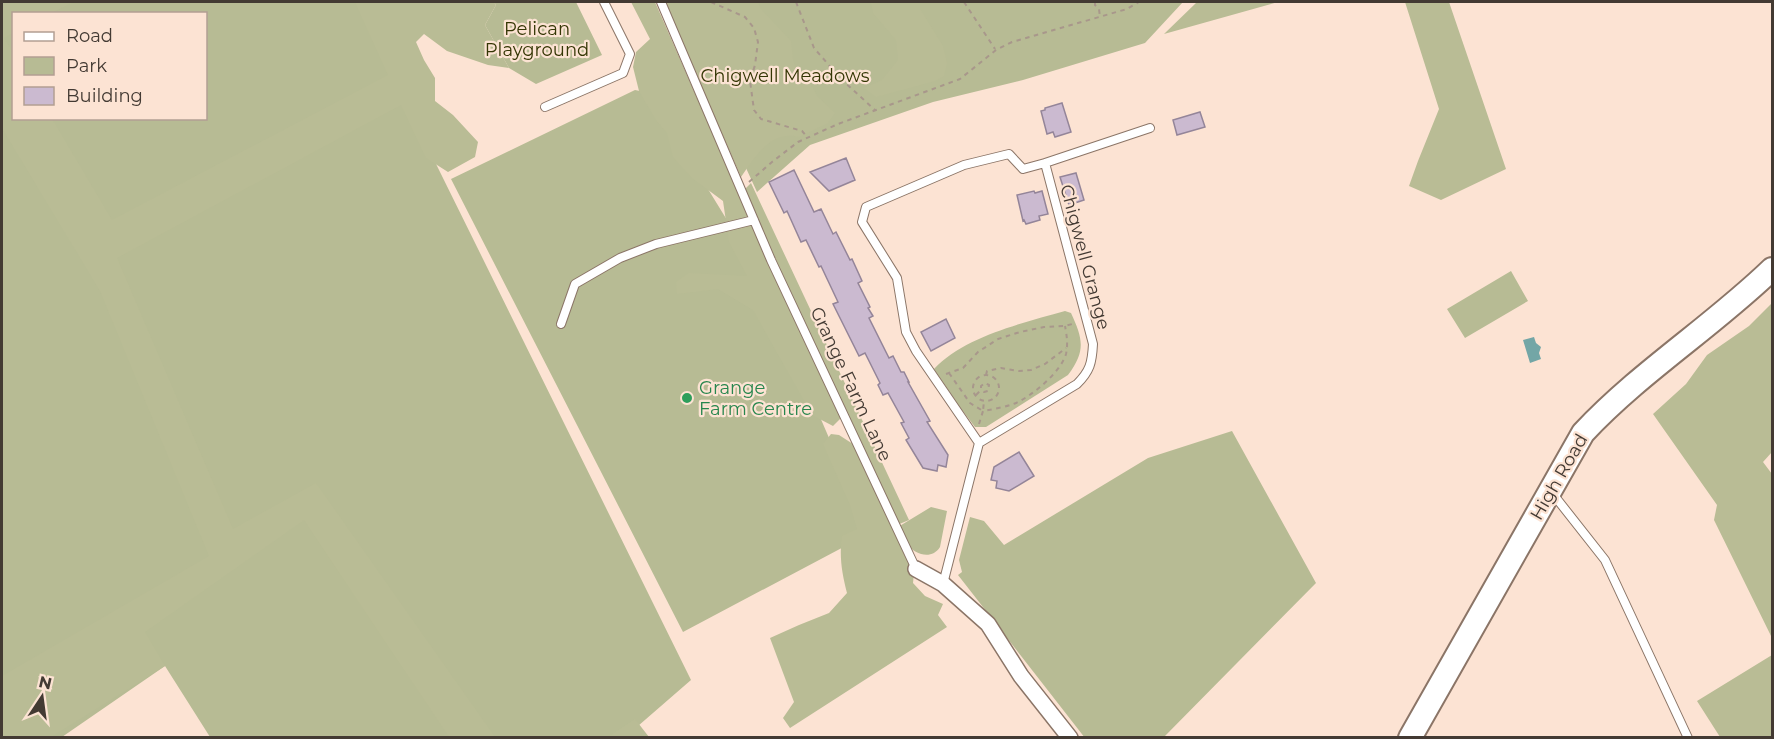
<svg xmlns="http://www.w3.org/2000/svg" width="1774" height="739" font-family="Montserrat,sans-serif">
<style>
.green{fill:#b7bb94;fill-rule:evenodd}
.forest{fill:#b9bc95}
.water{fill:#73a6a6}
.building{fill:#cbbad0;stroke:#948599;stroke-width:1.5}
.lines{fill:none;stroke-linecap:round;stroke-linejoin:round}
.service-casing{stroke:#8b7567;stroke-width:10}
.minor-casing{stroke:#8b7567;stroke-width:18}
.primary-casing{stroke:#8b7567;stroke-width:26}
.path{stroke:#a8978b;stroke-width:2;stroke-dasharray:4.5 4.5;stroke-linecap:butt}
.service{stroke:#fff;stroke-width:8}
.minor{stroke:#fff;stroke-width:15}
.primary{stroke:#fff;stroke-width:22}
.leisure-dot{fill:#2e9e5b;stroke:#fce3d3;stroke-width:2}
.labels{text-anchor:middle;stroke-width:4.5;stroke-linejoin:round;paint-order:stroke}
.park-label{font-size:18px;fill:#343604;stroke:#fce3d3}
.street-label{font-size:18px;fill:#433a33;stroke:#fce3d3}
.leisure-label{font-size:18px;fill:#27864d;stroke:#fce3d3;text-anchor:start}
</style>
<rect width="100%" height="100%" fill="#fce3d3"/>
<path class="green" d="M 2,2 L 356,2 L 691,680 L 638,726 L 646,737 L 210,737 L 165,666 L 62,737 L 2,737 ZM 14,14 L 206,14 L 206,118 L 14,118 Z
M 494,2 L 576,2 L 602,55 L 536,84 L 509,68 L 485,25 L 496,5 Z
M 670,2 L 1183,2 L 1145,43 L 1023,80 L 933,102 L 810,145 L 757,192 Z
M 646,88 L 754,264 L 870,533 L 683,632 L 451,179 L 635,90 L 640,91 Z
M 1511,271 L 1528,301 L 1465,338 L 1447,309 Z
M 1065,311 L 1071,313 C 1083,339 1086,351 1068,375 L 986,427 L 975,427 L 959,406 L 934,369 C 965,336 1023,323 1065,311 Z
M 1232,431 L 1316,583 L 1164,737 L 1085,738 L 958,575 L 962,572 L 959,560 L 970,517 L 984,521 L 1004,545 L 1148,458 Z
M 931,507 L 947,511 L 940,547 C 932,560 915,555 907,544 C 904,539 901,532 898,527 Z"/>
<path class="forest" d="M 2,2 L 74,2 L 51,13 L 14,14 L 13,33 L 4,38 L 13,53 L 14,118 L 52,119 L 112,220 L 388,75 L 355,2 L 494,2 L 496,5 L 485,25 L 509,68 L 488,65 L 447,51 L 424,34 L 416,42 L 424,60 L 435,78 L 435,101 L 453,115 L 478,142 L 475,157 L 448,172 L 426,158 L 401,105 L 117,258 L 233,529 L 316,483 L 495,737 L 449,737 L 304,520 L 145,632 L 165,666 L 51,737 L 2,737 L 2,676 L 209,556 L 100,291 L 2,128 Z
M 631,2 L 655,2 L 786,301 L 841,418 L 833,426 L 812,415 L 753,310 L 718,289 L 677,294 L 676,282 L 689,273 L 747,276 L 729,242 L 723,201 L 692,178 L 673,157 L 667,133 L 656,120 L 639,91 L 633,67 L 636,52 L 650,39 Z
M 664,2 L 758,2 L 760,8 L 791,41 L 793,60 L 798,75 L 809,81 L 818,97 L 835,113 L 828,123 L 799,137 C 771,129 754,158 741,177 Z
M 871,2 L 920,2 L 920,9 L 943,46 L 947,63 L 944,76 L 935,81 L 876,97 L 864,88 L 882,80 L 898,60 L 896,40 L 873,13 Z
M 1197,2 L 1278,2 L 1164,34 Z
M 1405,2 L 1449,2 L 1506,169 L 1441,200 L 1409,186 L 1418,161 L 1439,109 Z
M 751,183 L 909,520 L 897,525 L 744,190 Z
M 1772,303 L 1772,452 L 1763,462 L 1772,474 L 1772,638 L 1714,520 L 1717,505 L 1653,414 L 1686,384 L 1707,355 L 1749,326 Z
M 831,434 L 839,435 L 856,446 L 914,573 L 913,583 L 925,596 L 943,604 L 938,615 L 947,627 L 790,728 L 783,718 L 794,702 L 770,638 L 799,625 L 829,613 L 847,593 C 842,573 839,557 842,536 L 857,529 L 850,505 L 823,444 Z
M 1772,655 L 1772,737 L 1720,737 L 1697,701 Z
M 635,719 L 649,737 L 608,737 Z"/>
<path class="water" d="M 1534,337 L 1536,343 L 1541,347 L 1539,353 L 1541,359 L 1530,363 L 1523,340 Z"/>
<path class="building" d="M 1062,103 L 1071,132 L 1055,137 L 1053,132 L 1047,134 L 1041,111 L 1045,110 L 1045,108 Z
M 1200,112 L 1205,127 L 1177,135 L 1173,120 Z
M 846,158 L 855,180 L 829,191 L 810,172 Z
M 794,170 L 814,212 L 821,209 L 833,234 L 836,232 L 850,260 L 852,259 L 862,281 L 858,283 L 870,307 L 868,308 L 873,316 L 869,318 L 889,358 L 893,356 L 901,372 L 904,372 L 909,382 L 908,382 L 930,421 L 927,422 L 948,455 L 946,467 L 938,465 L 937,471 L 923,468 L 906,440 L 909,438 L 901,423 L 904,422 L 888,393 L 883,395 L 878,385 L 880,383 L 865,353 L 859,356 L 833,304 L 838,302 L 821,266 L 819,267 L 806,240 L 801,242 L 787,211 L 784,213 L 769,182 Z
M 1076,173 L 1084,200 L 1069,205 L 1060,177 Z
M 1034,191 L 1035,193 L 1042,191 L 1048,214 L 1039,216 L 1040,220 L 1026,224 L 1024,220 L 1023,221 L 1017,195 Z
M 946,319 L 955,338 L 931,351 L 921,332 Z
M 1019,452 L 1034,476 L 1009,491 L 996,488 L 997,481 L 991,480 L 994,467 Z"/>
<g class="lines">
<defs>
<path id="service" d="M 661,2 L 771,260 L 916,569
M 545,107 L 623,73 L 630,54 L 604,2
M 1045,163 L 1150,128
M 561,324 L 575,284 L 620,258 L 656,244 L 754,220
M 1553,494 L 1605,560 L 1688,738
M 943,584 L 979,443 L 1077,384 C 1090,371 1092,363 1093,344 L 1045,163 L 1023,169 L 1009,154 L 964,165 L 866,207 L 862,222 L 897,278 L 906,332 L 916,351 L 979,443"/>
<path id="minor" d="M 916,569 L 943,584 L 988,624 L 1021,676 L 1070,738"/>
<path id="primary" d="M 1410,738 L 1583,433 C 1640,372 1712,327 1772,269"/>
</defs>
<use href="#service" class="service-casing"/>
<use href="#minor" class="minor-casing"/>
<use href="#primary" class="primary-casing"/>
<path class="path" d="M 711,2 L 745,17 L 754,28 L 758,42 L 755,65 L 750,81 L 754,110 L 761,119 L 802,131 L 808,138
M 796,2 L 814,48 L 841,79 L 875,110
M 964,2 L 995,49
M 1095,2 L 1095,5 L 1099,9 L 1100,17
M 749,182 L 772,162 L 798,142 L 838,124 L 960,79 L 996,50 L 1012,42 L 1127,9 L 1139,2
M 949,373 L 970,403 L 983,411 L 984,401
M 946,374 L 963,368 L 978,352 L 998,339 L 1020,332 L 1044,327 L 1065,326 L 1076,323
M 986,375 L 987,371 L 1001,368 L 1019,371 L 1031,370 L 1045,364 L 1066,348
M973 388a13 13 0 1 1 26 0a13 13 0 1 1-26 0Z
M 976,395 L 981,390 L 981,386 L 985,383 L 989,385 L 988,391 L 984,392 L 981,390
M 979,424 L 983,411 C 994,409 1006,407 1016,403 C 1033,395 1060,373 1066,354 C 1068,345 1067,336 1065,326"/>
<use href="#service" class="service"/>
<use href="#minor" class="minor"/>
<use href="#primary" class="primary"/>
</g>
<circle class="leisure-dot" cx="687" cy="398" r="6"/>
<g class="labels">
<g class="park-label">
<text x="537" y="35">Pelican<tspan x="537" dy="21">Playground</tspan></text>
<text x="785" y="82">Chigwell Meadows</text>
</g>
<g class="street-label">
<text transform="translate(1085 257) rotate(75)" y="6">Chigwell Grange</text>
<text transform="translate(851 384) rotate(65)" y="6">Grange Farm Lane</text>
<text transform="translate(1559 477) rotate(-60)" y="6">High Road</text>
</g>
<g class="leisure-label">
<text x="699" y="394">Grange<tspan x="699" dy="21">Farm Centre</tspan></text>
</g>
</g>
<rect width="1774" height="739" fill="none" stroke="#433a33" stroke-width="6"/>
<rect x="12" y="12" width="195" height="108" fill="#fce3d3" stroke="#b29f93" stroke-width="1.5"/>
<rect x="24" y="32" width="30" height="9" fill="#ffffff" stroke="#b29f93" stroke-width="1.5"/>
<text x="66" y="42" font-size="18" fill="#433a33">Road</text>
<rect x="24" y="57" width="30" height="18" fill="#b7bb94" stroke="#b29f93" stroke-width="1.5"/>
<text x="66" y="72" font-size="18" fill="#433a33">Park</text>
<rect x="24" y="87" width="30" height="18" fill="#cbbad0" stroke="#b29f93" stroke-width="1.5"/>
<text x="66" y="102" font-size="18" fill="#433a33">Building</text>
<g transform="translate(42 697) rotate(13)" stroke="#fce3d3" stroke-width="4.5" paint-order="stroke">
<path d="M0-4.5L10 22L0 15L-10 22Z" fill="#433a33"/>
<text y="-9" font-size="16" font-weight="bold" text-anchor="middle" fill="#433a33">N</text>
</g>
</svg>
